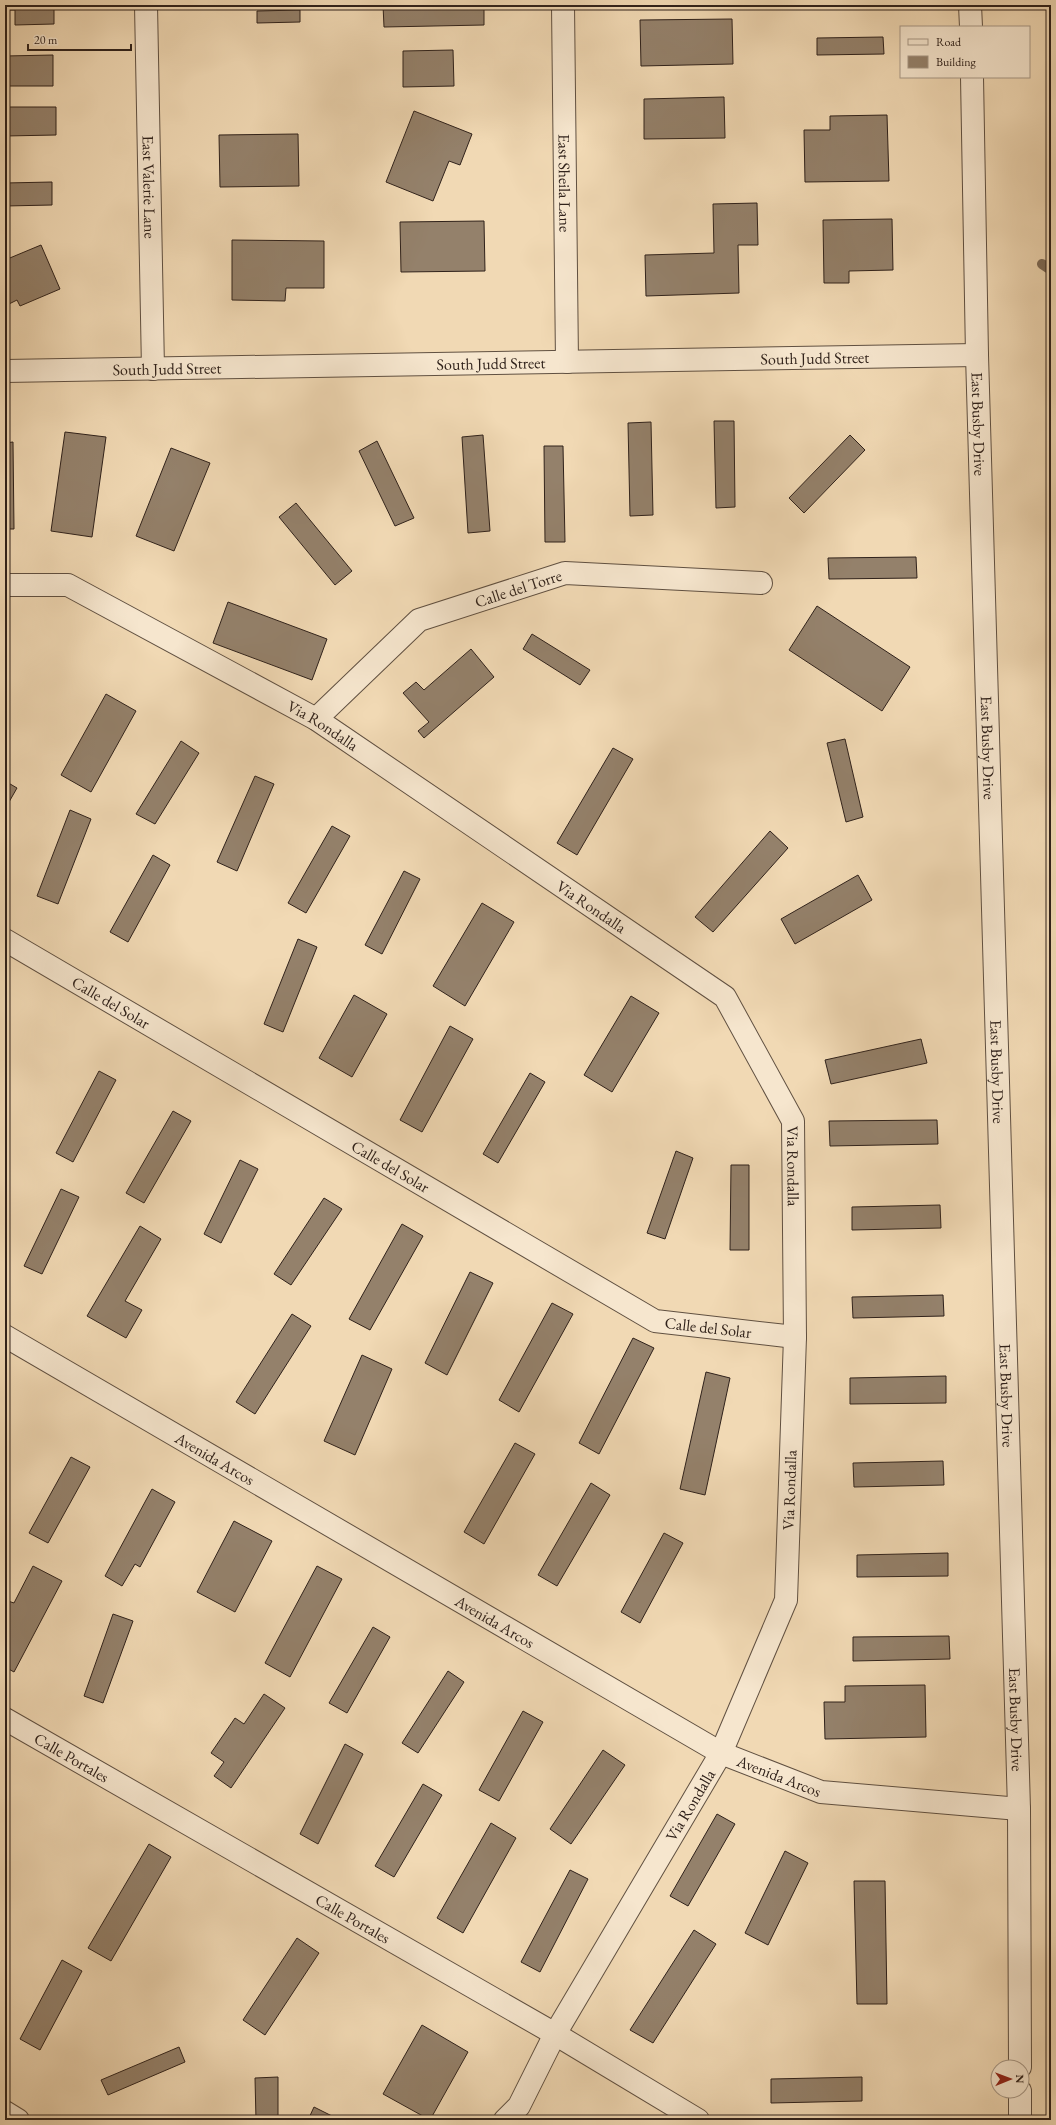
<svg xmlns="http://www.w3.org/2000/svg" width="1056" height="2125" font-family="'EB Garamond',serif">
<style>
.lines{fill:none;stroke-linecap:round;stroke-linejoin:round}
.stream{stroke:#7c6b58;stroke-width:10}
.building{fill:#94816b;stroke:#30221b}
.street-casing{stroke:#605041;stroke-width:24}
.street{stroke:#f6e6ce;stroke-width:22}
.labels{text-anchor:middle;stroke-width:4;stroke-linejoin:round;paint-order:stroke}
.street-label{font-size:16px;fill:#30221b;stroke:#f6e6ce}
</style>
<rect width="100%" height="100%" fill="#f1d9b4"/>
<filter id="stains"><feTurbulence type="fractalNoise" baseFrequency=".005" numOctaves="4"/><feColorMatrix values="0 0 0 0 .2 0 0 0 0 .09 0 0 0 0 .02 0 0 0 .5 -.17"/></filter>
<radialGradient id="worn" r=".72"><stop offset=".6" stop-color="#630" stop-opacity="0"/><stop offset="1" stop-color="#630" stop-opacity=".3"/></radialGradient>
<g class="lines">
<path class="stream" d="M 1042,264 L 1051,270"/>
</g>
<path class="building" d="M 5,5 L 54,5 L 54,24 L 15,25 L 15,10 L 5,10 Z
M 383,5 L 484,5 L 484,25 L 384,27 Z
M 300,10 L 300,22 L 257,23 L 257,11 Z
M 732,19 L 733,64 L 641,66 L 640,20 Z
M 883,37 L 884,54 L 817,55 L 817,38 Z
M 453,50 L 454,86 L 403,87 L 403,51 Z
M 53,55 L 53,86 L 5,86 L 5,56 Z
M 724,97 L 725,138 L 644,139 L 644,99 Z
M 5,107 L 56,107 L 56,135 L 5,136 Z
M 414,111 L 472,134 L 460,165 L 449,161 L 433,201 L 386,182 Z
M 887,115 L 889,181 L 805,182 L 804,130 L 830,130 L 830,116 Z
M 298,134 L 299,186 L 220,187 L 219,135 Z
M 52,182 L 52,205 L 5,206 L 5,183 Z
M 757,203 L 758,245 L 738,245 L 739,293 L 646,296 L 645,255 L 714,253 L 713,204 Z
M 892,219 L 893,270 L 849,271 L 849,283 L 824,283 L 823,220 Z
M 484,221 L 485,271 L 401,272 L 400,222 Z
M 232,240 L 324,241 L 324,288 L 286,288 L 285,301 L 232,300 Z
M 41,245 L 60,289 L 20,306 L 17,300 L 5,306 L 5,260 Z
M 714,421 L 734,421 L 735,507 L 716,508 Z
M 651,422 L 653,515 L 630,516 L 628,423 Z
M 65,432 L 106,437 L 92,537 L 51,531 Z
M 483,435 L 490,531 L 468,533 L 462,437 Z
M 850,435 L 865,450 L 804,513 L 789,498 Z
M 377,441 L 414,518 L 395,526 L 359,451 Z
M 13,442 L 14,529 L 5,529 L 5,443 Z
M 544,446 L 563,446 L 565,542 L 545,542 Z
M 171,448 L 210,463 L 174,551 L 136,536 Z
M 296,503 L 352,571 L 335,585 L 279,517 Z
M 916,557 L 917,578 L 829,579 L 828,558 Z
M 228,602 L 327,639 L 312,680 L 213,643 Z
M 817,606 L 910,667 L 882,711 L 789,650 Z
M 532,634 L 590,670 L 580,685 L 523,649 Z
M 471,649 L 494,677 L 424,738 L 418,731 L 429,722 L 403,693 L 416,682 L 424,690 Z
M 106,694 L 136,711 L 91,792 L 61,775 Z
M 845,739 L 863,817 L 846,822 L 827,743 Z
M 181,741 L 199,753 L 155,824 L 136,814 Z
M 613,748 L 633,759 L 577,855 L 557,843 Z
M 255,776 L 274,784 L 237,871 L 217,862 Z
M 5,781 L 17,788 L 5,809 Z
M 70,810 L 91,819 L 58,904 L 37,896 Z
M 332,826 L 350,836 L 306,913 L 288,903 Z
M 770,831 L 788,848 L 713,932 L 695,917 Z
M 153,855 L 170,865 L 128,942 L 110,932 Z
M 404,871 L 420,879 L 382,954 L 365,945 Z
M 858,875 L 872,900 L 795,944 L 781,919 Z
M 482,903 L 514,922 L 465,1006 L 433,986 Z
M 298,939 L 317,947 L 283,1032 L 264,1024 Z
M 354,995 L 387,1014 L 352,1077 L 319,1058 Z
M 631,996 L 659,1013 L 612,1092 L 584,1075 Z
M 450,1026 L 473,1039 L 422,1132 L 400,1120 Z
M 921,1039 L 927,1063 L 831,1084 L 825,1060 Z
M 99,1071 L 116,1080 L 73,1162 L 56,1153 Z
M 530,1073 L 545,1082 L 498,1163 L 483,1154 Z
M 173,1111 L 191,1121 L 144,1203 L 126,1193 Z
M 937,1120 L 938,1144 L 830,1146 L 829,1121 Z
M 676,1151 L 693,1158 L 665,1239 L 647,1233 Z
M 240,1160 L 258,1169 L 221,1243 L 204,1234 Z
M 731,1165 L 749,1165 L 749,1250 L 730,1250 Z
M 61,1189 L 79,1197 L 42,1274 L 24,1266 Z
M 324,1198 L 342,1209 L 291,1285 L 274,1274 Z
M 940,1205 L 941,1228 L 852,1230 L 852,1207 Z
M 402,1224 L 423,1236 L 370,1330 L 349,1319 Z
M 140,1226 L 161,1239 L 125,1301 L 142,1310 L 126,1338 L 87,1316 Z
M 470,1272 L 493,1283 L 447,1375 L 425,1363 Z
M 943,1295 L 944,1316 L 853,1318 L 852,1297 Z
M 552,1303 L 573,1314 L 519,1412 L 499,1400 Z
M 292,1314 L 311,1326 L 255,1414 L 236,1402 Z
M 633,1338 L 654,1348 L 599,1454 L 579,1443 Z
M 362,1355 L 392,1369 L 355,1455 L 324,1441 Z
M 706,1372 L 730,1378 L 705,1495 L 680,1489 Z
M 946,1376 L 946,1403 L 850,1404 L 850,1378 Z
M 515,1443 L 535,1454 L 484,1544 L 464,1532 Z
M 71,1457 L 90,1467 L 48,1543 L 29,1533 Z
M 943,1461 L 944,1485 L 854,1487 L 853,1463 Z
M 591,1483 L 610,1495 L 557,1586 L 538,1575 Z
M 152,1489 L 175,1502 L 140,1567 L 135,1564 L 122,1586 L 105,1576 Z
M 234,1521 L 272,1541 L 235,1612 L 197,1592 Z
M 664,1533 L 683,1543 L 640,1623 L 621,1612 Z
M 948,1553 L 948,1576 L 857,1577 L 857,1555 Z
M 33,1566 L 62,1581 L 14,1672 L 5,1667 L 5,1600 L 14,1603 Z
M 317,1566 L 342,1579 L 290,1677 L 265,1663 Z
M 113,1614 L 133,1621 L 103,1703 L 84,1696 Z
M 373,1627 L 390,1637 L 347,1713 L 329,1703 Z
M 949,1636 L 950,1659 L 853,1661 L 853,1637 Z
M 448,1671 L 464,1682 L 418,1753 L 402,1743 Z
M 925,1685 L 926,1737 L 825,1739 L 824,1702 L 845,1702 L 845,1686 Z
M 264,1694 L 285,1708 L 231,1788 L 214,1776 L 224,1762 L 211,1753 L 235,1718 L 244,1724 Z
M 523,1711 L 543,1722 L 499,1801 L 479,1790 Z
M 345,1744 L 363,1754 L 318,1844 L 300,1834 Z
M 603,1750 L 625,1765 L 571,1844 L 550,1829 Z
M 423,1784 L 442,1795 L 394,1877 L 375,1866 Z
M 717,1814 L 735,1824 L 688,1906 L 670,1896 Z
M 491,1823 L 516,1838 L 463,1933 L 437,1918 Z
M 149,1844 L 171,1857 L 111,1961 L 88,1948 Z
M 785,1851 L 808,1863 L 768,1945 L 745,1933 Z
M 570,1870 L 588,1879 L 540,1972 L 521,1962 Z
M 854,1881 L 885,1881 L 887,2004 L 857,2004 Z
M 694,1930 L 716,1944 L 653,2043 L 630,2030 Z
M 297,1938 L 319,1953 L 265,2035 L 243,2020 Z
M 62,1960 L 82,1971 L 40,2050 L 20,2039 Z
M 422,2025 L 468,2052 L 430,2120 L 383,2094 Z
M 179,2047 L 185,2062 L 108,2095 L 101,2080 Z
M 278,2077 L 278,2120 L 256,2120 L 255,2078 Z
M 862,2077 L 862,2101 L 771,2103 L 771,2079 Z
M 314,2107 L 340,2120 L 308,2120 Z"/>
<g class="lines">
<defs>
<g id="street">
<path id="s1" d="M 146,5 L 153,369"/>
<path id="s2" d="M 563,5 L 567,362"/>
<path d="M 970,5 L 971,27"/>
<path id="s3" d="M 972,77 L 977,355 L 1019,1809 L 1020,2067"/>
<path id="s4" d="M 5,371 L 977,355"/>
<path id="s5" d="M 5,585 L 68,585 L 316,719 L 725,997 L 793,1121 L 795,1337 L 786,1600 L 721,1753 L 555,2034 L 519,2106 L 505,2120"/>
<path id="s6" d="M 316,719 L 419,620 L 565,573 L 761,583"/>
<path id="s7" d="M 5,940 L 655,1321 L 795,1337"/>
<path id="s8" d="M 5,1336 L 721,1753 L 821,1792 L 1019,1809"/>
<path id="s9" d="M 5,1719 L 555,2034 L 698,2120"/>
<path d="M 1020,2091 L 1020,2120"/>
<path d="M 5,2112 L 18,2120"/>
</g>
</defs>
<use href="#street" class="street-casing"/>
<use href="#street" class="street"/>
</g>
<g class="labels">
<g class="street-label">
<text dy="6" stroke="none"><textPath href="#s2" startOffset="178">East Sheila Lane</textPath></text>
<text dy="6" stroke="none"><textPath href="#s1" startOffset="182">East Valerie Lane</textPath></text>
<text dy="6" stroke="none"><textPath href="#s4" startOffset="810">South Judd Street</textPath></text>
<text dy="6" stroke="none"><textPath href="#s4" startOffset="486">South Judd Street</textPath></text>
<text dy="6" stroke="none"><textPath href="#s4" startOffset="162">South Judd Street</textPath></text>
<text dy="6" stroke="none"><textPath href="#s3" startOffset="347">East Busby Drive</textPath></text>
<text dy="6" stroke="none"><textPath href="#s6" startOffset="247">Calle del Torre</textPath></text>
<text dy="6" stroke="none"><textPath href="#s5" startOffset="354">Via Rondalla</textPath></text>
<text dy="6" stroke="none"><textPath href="#s3" startOffset="671">East Busby Drive</textPath></text>
<text dy="6" stroke="none"><textPath href="#s5" startOffset="678">Via Rondalla</textPath></text>
<text dy="6" stroke="none"><textPath href="#s7" startOffset="123">Calle del Solar</textPath></text>
<text dy="6" stroke="none"><textPath href="#s3" startOffset="995">East Busby Drive</textPath></text>
<text dy="6" stroke="none"><textPath href="#s7" startOffset="447">Calle del Solar</textPath></text>
<text dy="6" stroke="none"><textPath href="#s5" startOffset="1026">Via Rondalla</textPath></text>
<text dy="6" stroke="none"><textPath href="#s7" startOffset="807">Calle del Solar</textPath></text>
<text dy="6" stroke="none"><textPath href="#s3" startOffset="1319">East Busby Drive</textPath></text>
<text dy="6" stroke="none"><textPath href="#s8" startOffset="243">Avenida Arcos</textPath></text>
<text transform="translate(789 1490) rotate(-88)" y="6">Via Rondalla</text>
<text dy="6" stroke="none"><textPath href="#s8" startOffset="567">Avenida Arcos</textPath></text>
<text dy="6" stroke="none"><textPath href="#s3" startOffset="1643">East Busby Drive</textPath></text>
<text dy="6" stroke="none"><textPath href="#s9" startOffset="77">Calle Portales</textPath></text>
<text dy="6" stroke="none"><textPath href="#s8" startOffset="891">Avenida Arcos</textPath></text>
<text transform="translate(690 1805) rotate(-59)" y="6">Via Rondalla</text>
<text dy="6" stroke="none"><textPath href="#s9" startOffset="401">Calle Portales</textPath></text>
</g>
</g>
<rect width="1056" height="2125" fill="none" stroke="#f1d9b4" stroke-width="20"/>
<rect x="6" y="6" width="1044" height="2113" fill="none" stroke="#30221b" stroke-width="2"/>
<rect x="10" y="10" width="1036" height="2105" fill="none" stroke="#30221b"/>
<rect x="900" y="26" width="130" height="52" fill="#f6e6ce" stroke="#a79886"/>
<rect x="908" y="39" width="20" height="6" fill="#f6e6ce" stroke="#a79886"/>
<text x="936" y="46" font-size="12" fill="#30221b">Road</text>
<rect x="908" y="56" width="20" height="12" fill="#94816b" stroke="#a79886"/>
<text x="936" y="66" font-size="12" fill="#30221b">Building</text>
<g transform="translate(1010 2079) rotate(89)"><circle r="19" fill="#f6e6ce" stroke="#a79886"/>
<path d="M0-3L7 15L0 10L-7 15Z" fill="#8f2418"/>
<text y="-6" font-size="11" font-weight="bold" text-anchor="middle" fill="#30221b">N</text>
</g>
<path d="M28 44v6h103v-6" fill="none" stroke="#30221b" stroke-width="2"/>
<text x="34" y="44" font-size="12" fill="#30221b" stroke="#f6e6ce" stroke-width="3" paint-order="stroke">20 m</text>
<rect width="100%" height="100%" filter="url(#stains)"/>
<rect width="100%" height="100%" fill="url(#worn)"/>
</svg>
